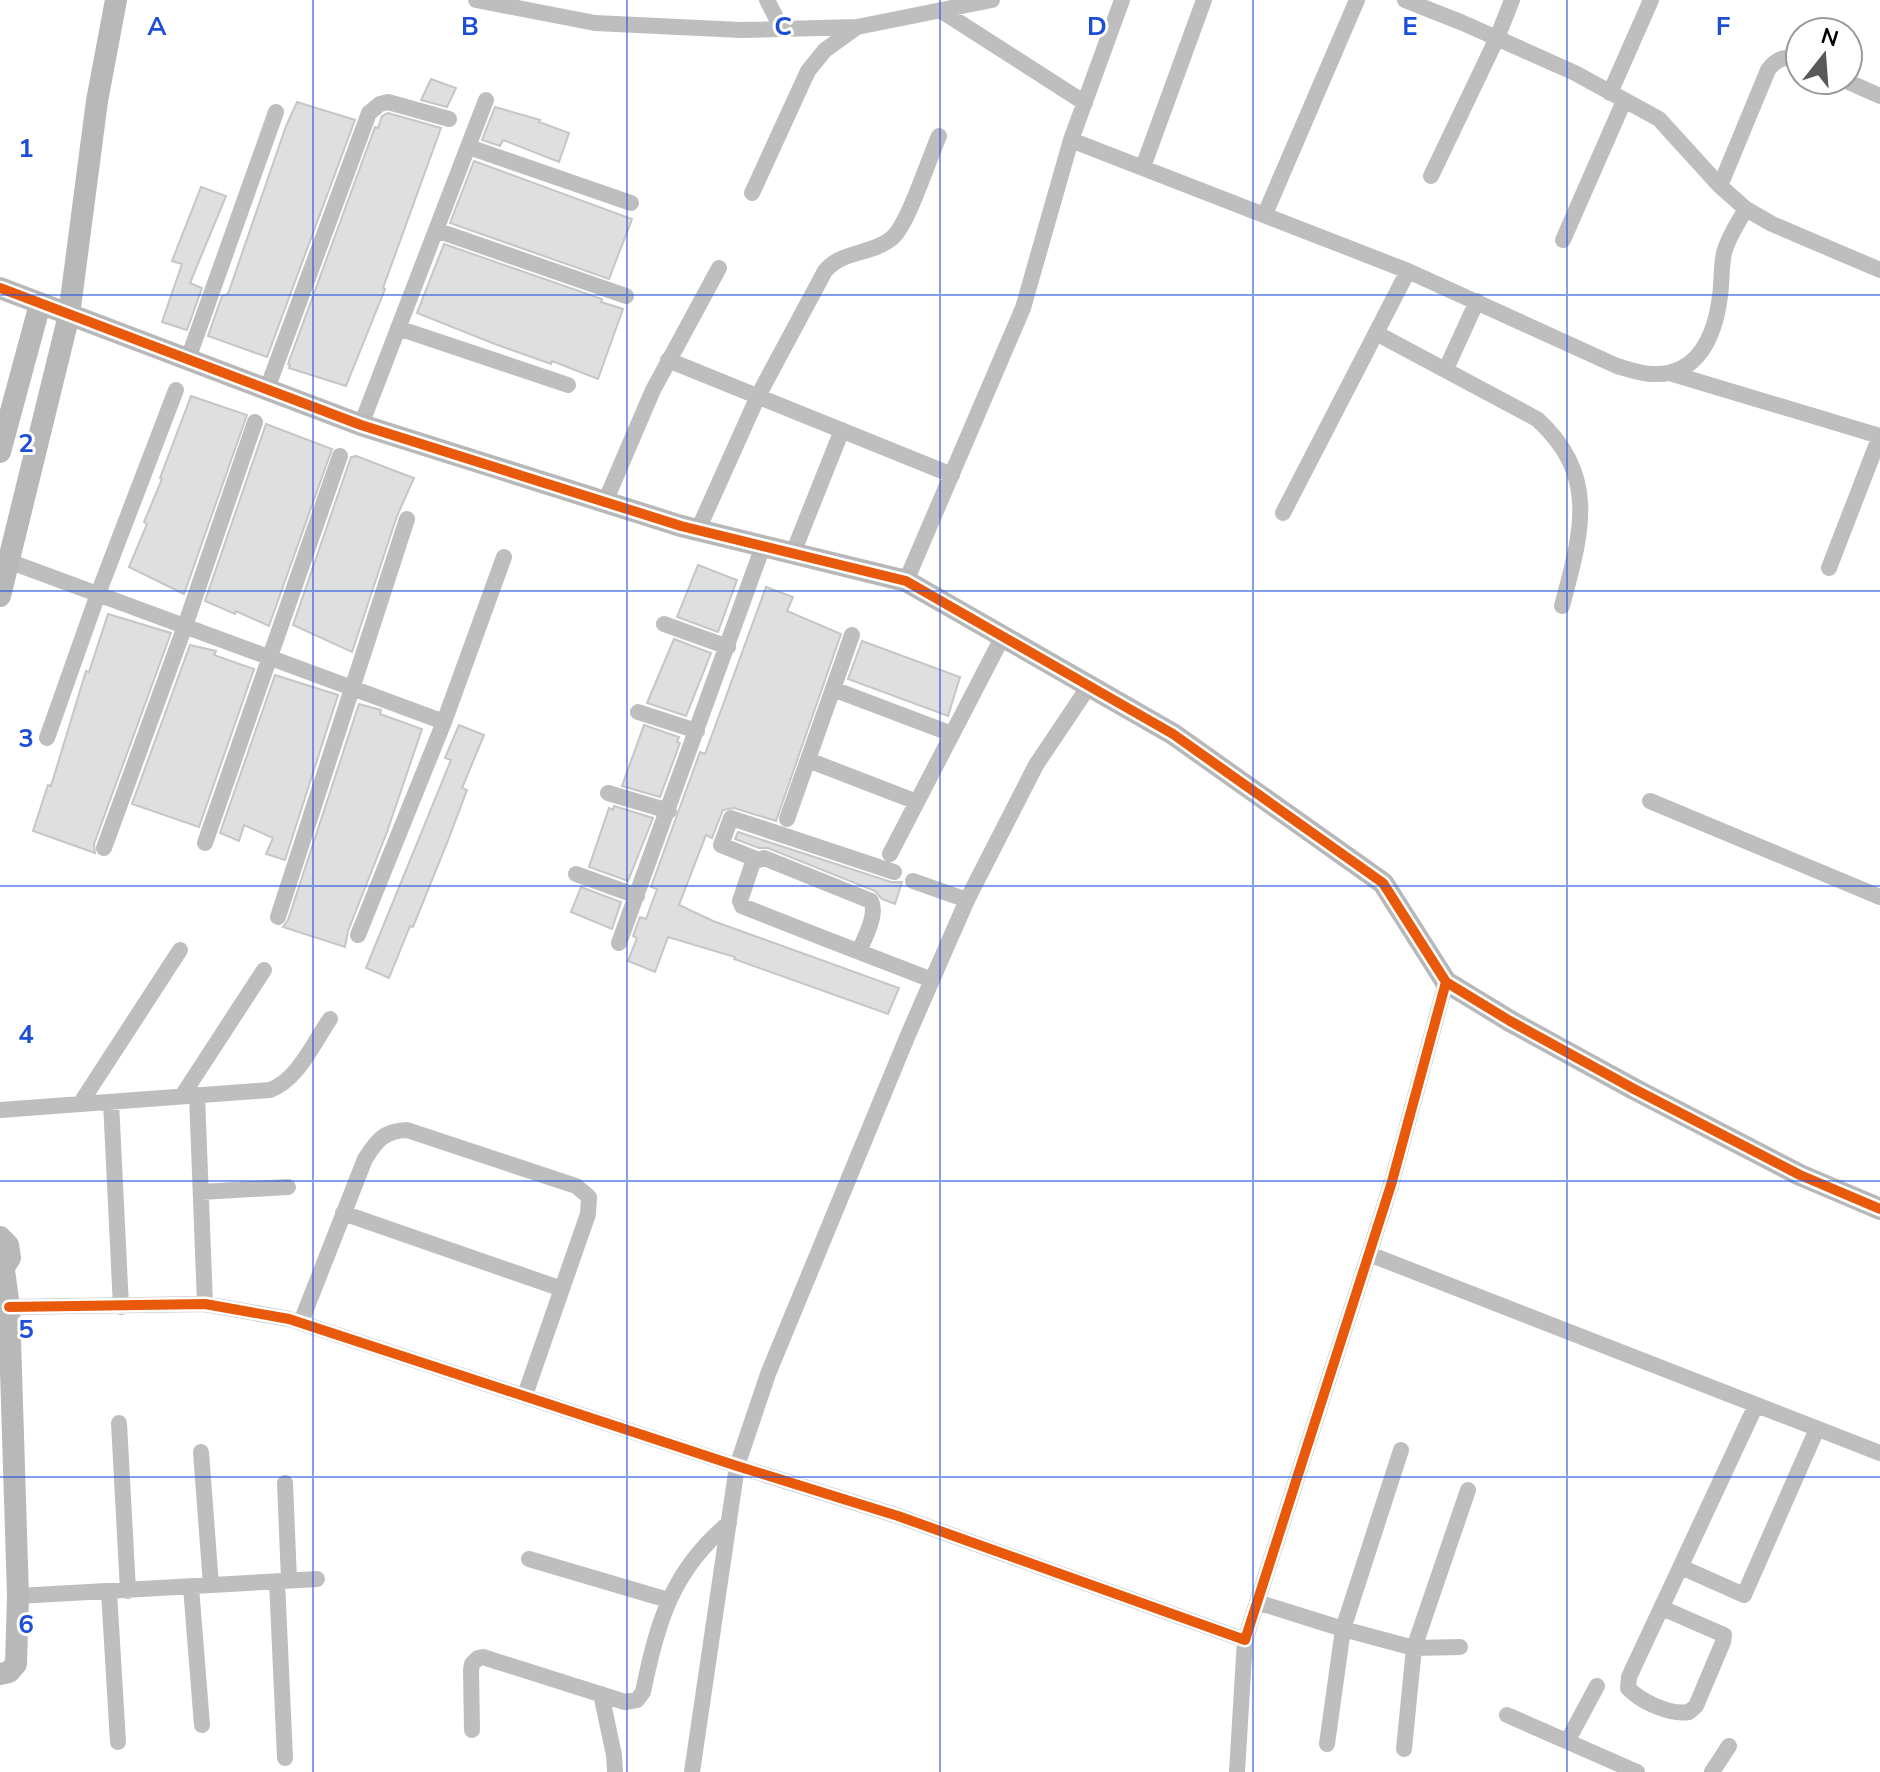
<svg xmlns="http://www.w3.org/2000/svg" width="1880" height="1772" font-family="'Nunito Sans',sans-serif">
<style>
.building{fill:#dfdfdf;stroke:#c6c6c6;stroke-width:2}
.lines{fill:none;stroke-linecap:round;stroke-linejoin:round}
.street{stroke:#bebebe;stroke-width:16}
.secondary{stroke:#b8b8b8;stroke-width:22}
.cycleway-casing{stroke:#fff;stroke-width:15}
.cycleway{stroke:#e8590c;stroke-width:10}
.grid{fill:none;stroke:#1d4ed8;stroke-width:2;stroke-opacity:0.55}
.grid-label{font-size:26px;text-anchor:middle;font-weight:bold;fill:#1d4ed8;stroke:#fff;stroke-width:6;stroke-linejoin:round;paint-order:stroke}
</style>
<rect width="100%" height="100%" fill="#fff"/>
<path class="building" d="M 431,79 L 456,88 L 447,107 L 421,100 Z
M 297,102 L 355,120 L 267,357 L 208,336 L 222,296 L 228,294 L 286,126 Z
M 495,107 L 540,120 L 539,122 L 569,133 L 559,162 L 503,140 L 500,146 L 482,140 Z
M 388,113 L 441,128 L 383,288 L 385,289 L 346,386 L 289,368 L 290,365 L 288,364 L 375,127 L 378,128 L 382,116 Z
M 474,161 L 632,219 L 609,279 L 450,223 Z
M 201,187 L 226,196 L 190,283 L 202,288 L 187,330 L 162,322 L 182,264 L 172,261 Z
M 444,244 L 602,299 L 601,302 L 623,309 L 598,379 L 552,361 L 551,364 L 495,344 L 417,313 Z
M 191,396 L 247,415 L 184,594 L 129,567 L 147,524 L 144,522 L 162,479 L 160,478 Z
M 266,424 L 332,449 L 269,626 L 236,611 L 235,614 L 205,601 Z
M 356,456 L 414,478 L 397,516 L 352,652 L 293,625 L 351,457 Z
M 698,565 L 737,580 L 718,632 L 677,617 Z
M 766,587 L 793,597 L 787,611 L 841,634 L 776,821 L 734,808 L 723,810 L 712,838 L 706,835 L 679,905 L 713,921 L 899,988 L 888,1014 L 734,959 L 735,957 L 668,937 L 655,972 L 628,961 L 637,938 L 633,936 L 640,917 L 646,919 L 657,889 L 651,887 L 700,752 L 705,754 Z
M 108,614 L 171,633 L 94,844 L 95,853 L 33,831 L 48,785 L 51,786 L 86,671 L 89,672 Z
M 674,639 L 711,653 L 686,716 L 647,703 Z
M 862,641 L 960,677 L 948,716 L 848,679 Z
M 190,645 L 216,651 L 214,655 L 254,669 L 199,827 L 132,804 Z
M 275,675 L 338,695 L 285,860 L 266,854 L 273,838 L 244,825 L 239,841 L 220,833 Z
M 359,704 L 381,710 L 380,714 L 422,729 L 387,832 L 348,931 L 345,947 L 283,927 L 288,920 Z
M 459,725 L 484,735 L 462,788 L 467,790 L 447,843 L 413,927 L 410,926 L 389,978 L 366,968 L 451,760 L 445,758 Z
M 644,725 L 679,737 L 677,742 L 680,743 L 660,797 L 622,786 Z
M 614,806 L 653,818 L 628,881 L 589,867 L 609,808 L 613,810 Z
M 738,832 L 891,882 L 902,882 L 895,904 L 882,899 L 875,891 L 768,848 L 759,848 L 735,839 Z
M 581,887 L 621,902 L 612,929 L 571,912 Z"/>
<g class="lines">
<path class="street" d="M 476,0 L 595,23 L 741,30 L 857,27 L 992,0
M 767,0 L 782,29
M 1405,0 L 1463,23 L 1575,73 L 1659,119 L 1720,186 L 1746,209 L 1772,224 L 1880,270
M 940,10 L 1085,103
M 1844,80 L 1880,96
M 1610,93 L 1651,0
M 1071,140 L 1408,271 L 1617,366 C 1628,369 1641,374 1653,374 C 1698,376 1715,336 1720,296 C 1722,282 1721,267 1724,253 C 1728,237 1738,223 1746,209
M 469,147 L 631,203
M 1143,167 L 1204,0
M 1431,176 L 1497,38 L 1512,0
M 1720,186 L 1768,70 C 1777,58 1786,55 1800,61
M 752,193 L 808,71 L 825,50 L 857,27
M 1265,214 L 1357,0
M 436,230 L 626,296
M 1563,240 L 1624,101
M 398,328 L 568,385
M 1376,333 L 1537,419 C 1600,476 1581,534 1562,606
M 188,359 L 276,112
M 668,360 L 952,475
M 1446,369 L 1477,301
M 1673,374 L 1880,436 L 1829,568
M 267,389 L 369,113 L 380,104 L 388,102 L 449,119
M 361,425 L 486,100
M 605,502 L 653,390 L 719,268
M 1283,513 L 1408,271
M 698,530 L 758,396 L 825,271 C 842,250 872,255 892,238 C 908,225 929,158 939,136
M 793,553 L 842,430
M 0,558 L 444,722
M 906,581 L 1023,308 L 1071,140 L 1122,0
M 664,624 L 728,647
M 833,689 L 952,734
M 638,712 L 697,731
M 47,738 L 98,594 L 176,390
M 808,760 L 917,802
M 608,793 L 669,811
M 1650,801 L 1880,897
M 787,819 L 852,635
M 205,843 L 340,456
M 104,848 L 185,626 L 255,422
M 890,854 L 1003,636
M 756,859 L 721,845 L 731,818 L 894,872
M 576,874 L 637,896
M 913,881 L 967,900
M 278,917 L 407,519
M 358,935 L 444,722 L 504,557
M 619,943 L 763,546
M 859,952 C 864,938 878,915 871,901 L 764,858 L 753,862 L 740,901 L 742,906 C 805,931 869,956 932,980
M 197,1095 L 205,1304
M 182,1096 L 264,970
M 111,1102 L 121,1307
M 80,1104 L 180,950
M 0,1110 L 270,1090 C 298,1080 314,1042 330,1019
M 201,1192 L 288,1187
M 343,1213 L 562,1289
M 1369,1254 L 1880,1453
M 9,1307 L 205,1304 L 289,1319 L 737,1466 L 898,1516 L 1245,1640 L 1391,1185 L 1446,982
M 301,1322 L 365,1159 C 377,1140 384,1131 407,1130 L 576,1186 L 589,1197 L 588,1214 L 525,1395
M 119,1423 L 128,1591
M 201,1452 L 211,1585
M 285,1483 L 289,1580
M 529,1559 L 668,1600
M 1681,1567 L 1744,1595 L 1817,1429
M 277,1581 L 285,1758
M 191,1587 L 202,1725
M 109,1592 L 118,1742
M 18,1596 L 317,1579
M 1257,1602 L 1343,1629 L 1414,1648 L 1460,1647
M 1662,1608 L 1724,1635 L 1723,1642 L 1696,1706 L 1689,1712 C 1670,1715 1641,1702 1628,1688 L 1629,1677 L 1756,1405
M 601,1694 L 614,1755 L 615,1772
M 1507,1715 L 1637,1772
M 472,1730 L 471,1670 L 472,1664 L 478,1658 L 483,1657 L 625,1702 L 637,1700 L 643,1692 C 657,1623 672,1570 729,1523
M 1568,1740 L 1597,1686
M 1327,1744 L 1343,1629 L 1401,1450
M 1404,1749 L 1414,1648 L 1468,1490
M 692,1772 L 737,1466 L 768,1374 L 908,1035 L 967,900 L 1036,765 L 1089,686
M 1237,1772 L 1245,1640
M 1712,1772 L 1729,1746"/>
<path class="secondary" d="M 0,288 L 361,425 L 681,526 L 906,581 L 1173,734 L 1383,883 L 1446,982 L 1510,1021 L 1634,1089 L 1800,1175 L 1880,1209
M 0,452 L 40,304
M 0,596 L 69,315 L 97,101 L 116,0
M 0,1237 L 8,1245 L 10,1258 L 0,1273
M 0,1674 L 9,1672 L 16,1664 L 18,1596 L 9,1307 L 4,1270"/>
<defs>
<path id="cycleway" d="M 0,288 L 361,425 L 681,526 L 906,581 L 1173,734 L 1383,883 L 1446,982 L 1510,1021 L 1634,1089 L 1800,1175 L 1880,1209
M 9,1307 L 205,1304 L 289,1319 L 737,1466 L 898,1516 L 1245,1640 L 1391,1185 L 1446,982"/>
</defs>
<use href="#cycleway" class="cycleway-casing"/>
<use href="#cycleway" class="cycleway"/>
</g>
<path class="grid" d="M 313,0 L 313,1772M 627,0 L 627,1772M 940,0 L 940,1772M 1253,0 L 1253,1772M 1567,0 L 1567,1772M 0,295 L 1880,295M 0,591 L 1880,591M 0,886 L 1880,886M 0,1181 L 1880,1181M 0,1477 L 1880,1477"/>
<g class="grid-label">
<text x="157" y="35">A</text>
<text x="470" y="35">B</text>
<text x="783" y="35">C</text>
<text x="1097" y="35">D</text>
<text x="1410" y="35">E</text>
<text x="1723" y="35">F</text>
<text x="26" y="157">1</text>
<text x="26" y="452">2</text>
<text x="26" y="747">3</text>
<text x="26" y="1043">4</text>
<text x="26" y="1338">5</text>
<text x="26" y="1633">6</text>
</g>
<g transform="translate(1824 56) rotate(17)"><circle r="38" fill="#ffffff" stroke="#999999" stroke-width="2"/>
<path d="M0-6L14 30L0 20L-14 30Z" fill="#595959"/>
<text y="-12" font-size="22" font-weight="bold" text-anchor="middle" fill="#000000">N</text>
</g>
</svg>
